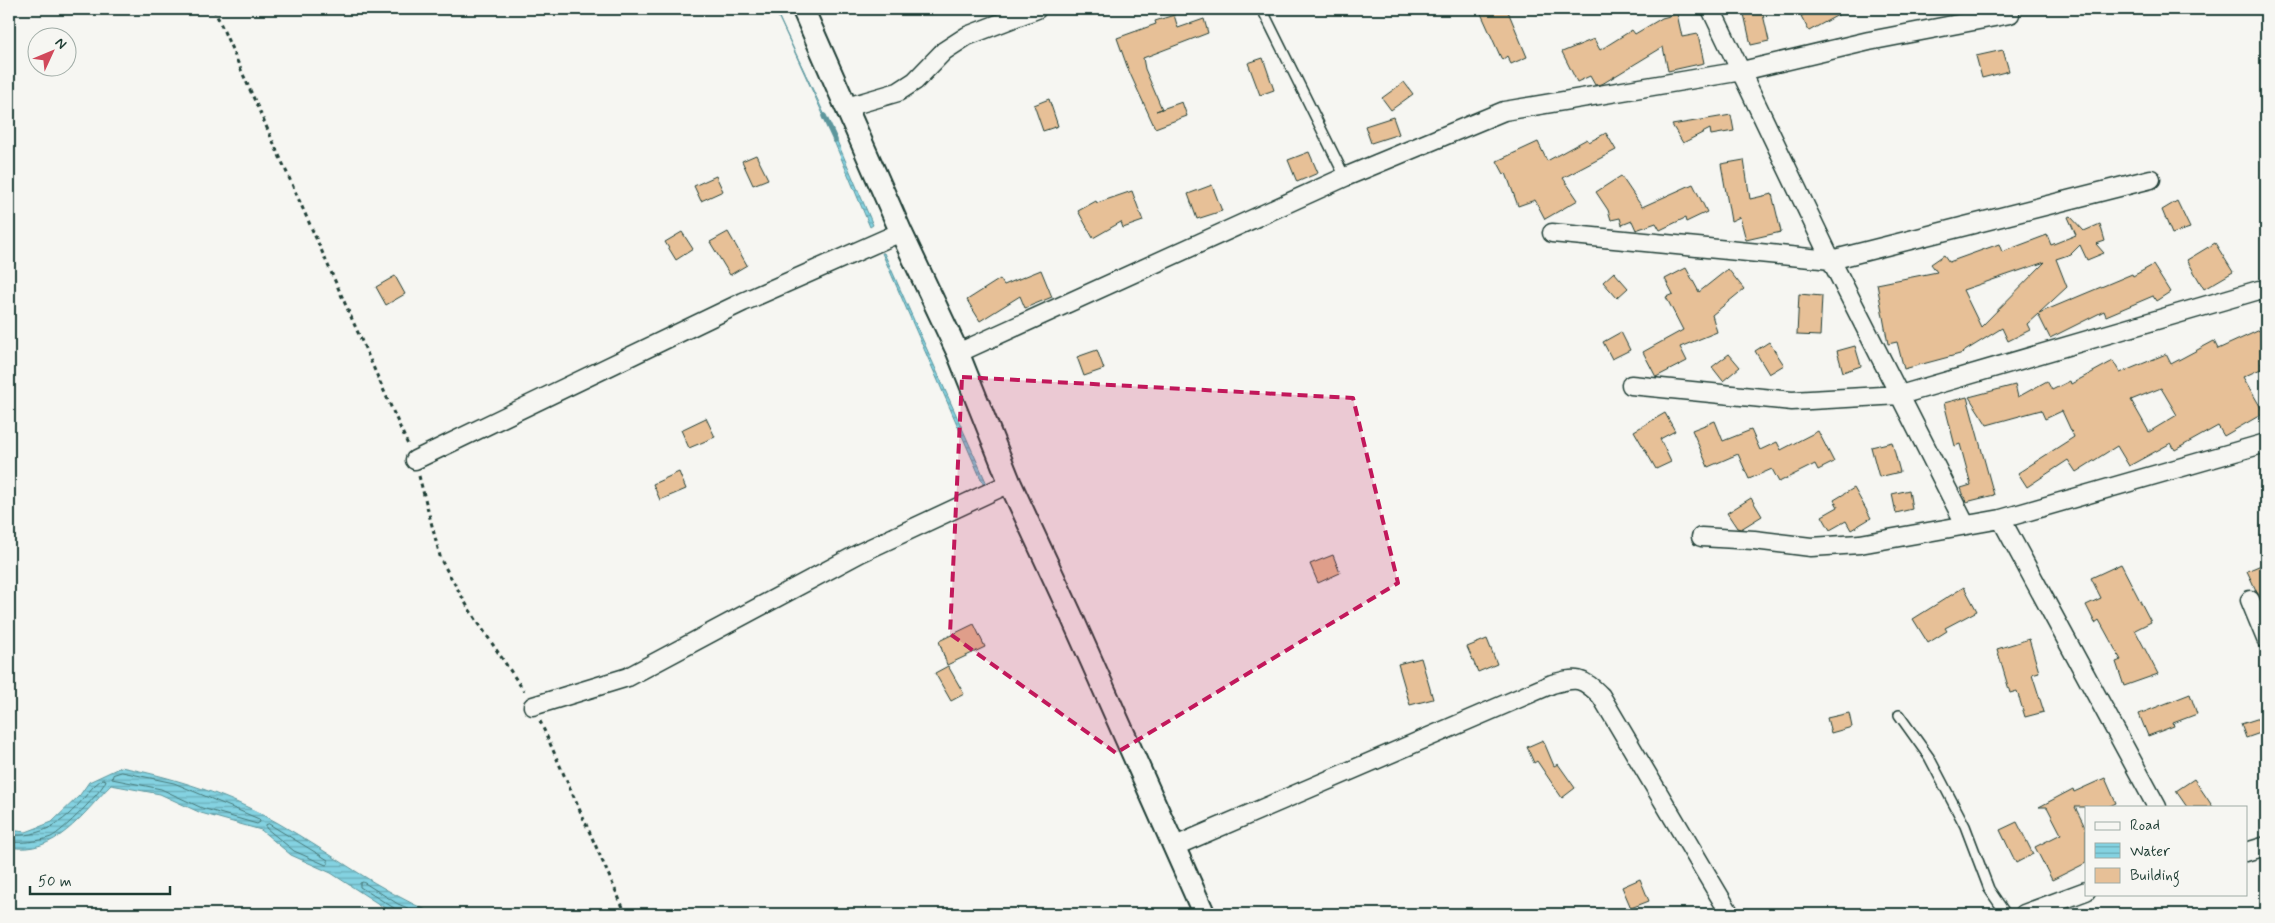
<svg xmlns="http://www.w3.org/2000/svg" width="2275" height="923" font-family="Mynerve,sans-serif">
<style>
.water{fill:url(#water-rules);stroke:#5c969c}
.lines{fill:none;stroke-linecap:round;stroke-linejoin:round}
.shore{stroke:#477979;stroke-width:1}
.stream{stroke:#5c969c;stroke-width:5.5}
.building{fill:#e7c097;stroke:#1f3d34;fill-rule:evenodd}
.service-casing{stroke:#1f3d34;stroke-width:12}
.minor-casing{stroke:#1f3d34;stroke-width:21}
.tertiary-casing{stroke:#1f3d34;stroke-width:25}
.path{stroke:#1f3d34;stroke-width:3;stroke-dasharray:4 4;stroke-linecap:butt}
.service{stroke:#f6f6f2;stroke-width:9}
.minor{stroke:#f6f6f2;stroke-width:18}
.tertiary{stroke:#f6f6f2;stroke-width:21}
.marked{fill:#c2185b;fill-opacity:0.2;stroke:#c2185b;stroke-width:4;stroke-dasharray:10 6;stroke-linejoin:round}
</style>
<defs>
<pattern id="water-rules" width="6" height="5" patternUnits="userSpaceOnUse" patternTransform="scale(1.25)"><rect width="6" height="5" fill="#84d2e1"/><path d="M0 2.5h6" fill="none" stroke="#6bacb7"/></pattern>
</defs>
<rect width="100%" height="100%" fill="#f6f6f2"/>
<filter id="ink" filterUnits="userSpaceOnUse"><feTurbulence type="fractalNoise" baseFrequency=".02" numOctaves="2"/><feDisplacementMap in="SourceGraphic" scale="10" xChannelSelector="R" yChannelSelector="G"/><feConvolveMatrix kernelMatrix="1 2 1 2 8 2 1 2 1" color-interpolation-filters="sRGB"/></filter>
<g filter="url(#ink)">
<path class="water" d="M 775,9 L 828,122 L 827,123 Z
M 831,134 L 834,134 L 873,225 L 870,227 Z
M 882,253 L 884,253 L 987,484 L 984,486 Z
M 121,767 C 176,778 229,795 278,823 C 331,853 378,890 435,914 L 394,914 L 331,873 L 291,855 L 261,830 L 201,813 L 160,794 L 111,785 C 82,814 56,856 9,847 L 9,830 L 26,832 L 52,822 L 80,795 L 89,782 Z"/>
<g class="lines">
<path class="shore" d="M 122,772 L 174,783 L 259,819 L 260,822 L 257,824 L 202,808 L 161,789 L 112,779 L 113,775 Z
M 269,824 L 328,860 L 328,864 L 326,865 L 294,851 L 266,828 L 266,825 Z
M 9,835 C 40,838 64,823 83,799 C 90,791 93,785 103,779 L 106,780 C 103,791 62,832 51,837 C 37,842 23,843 9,842
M 396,914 L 394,908 L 360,887 L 360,883 L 363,882 L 398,904 L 422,914"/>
<path class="stream" d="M 824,116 L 835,140"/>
</g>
<path class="building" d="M 1479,9 L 1507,9 L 1527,57 L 1511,64 L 1507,56 L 1502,60 Z
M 1815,9 L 1849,9 L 1809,31 L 1801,16 Z
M 1762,10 L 1769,41 L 1751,45 L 1744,14 Z
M 1677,14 L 1682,37 L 1698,34 L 1704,63 L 1668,71 L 1663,47 L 1602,84 L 1595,85 L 1590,76 L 1577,82 L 1562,52 L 1594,39 L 1600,50 L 1632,30 L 1635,34 L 1662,18 Z
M 1174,15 L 1178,28 L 1204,19 L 1208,33 L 1143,58 L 1145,69 L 1162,109 L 1156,111 L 1182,102 L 1187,116 L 1155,128 L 1128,69 L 1117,38 L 1156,24 L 1155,21 Z
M 2003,50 L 2009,71 L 1982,78 L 1976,56 Z
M 1263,58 L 1274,90 L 1260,95 L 1248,63 Z
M 1404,82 L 1413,94 L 1391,110 L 1382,98 Z
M 1049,99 L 1058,126 L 1043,131 L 1034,105 Z
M 1731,115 L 1734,131 L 1711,135 L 1710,129 L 1683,143 L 1672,125 Z
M 1393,117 L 1399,134 L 1371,143 L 1365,126 Z
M 1606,133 L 1616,150 L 1563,178 L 1578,200 L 1545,219 L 1535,200 L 1518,206 L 1506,173 L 1504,174 L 1497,161 L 1538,142 L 1547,161 L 1587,139 L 1589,142 Z
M 1309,152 L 1318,173 L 1297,182 L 1288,160 Z
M 756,155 L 768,179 L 753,185 L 742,161 Z
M 1744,160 L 1750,199 L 1772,194 L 1781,232 L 1746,240 L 1740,217 L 1731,221 L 1721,164 Z
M 716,176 L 723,191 L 701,201 L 694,186 Z
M 1621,176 L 1642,207 L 1693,184 L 1707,212 L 1686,222 L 1685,218 L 1660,230 L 1656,223 L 1636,230 L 1632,221 L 1622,225 L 1620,218 L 1611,220 L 1608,210 L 1596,192 Z
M 1212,185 L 1222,211 L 1197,219 L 1188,194 Z
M 1132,191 L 1143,221 L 1123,228 L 1121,222 L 1093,238 L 1078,211 L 1096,201 L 1097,203 Z
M 2177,201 L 2190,228 L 2172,234 L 2162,210 Z
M 2070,216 L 2084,231 L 2100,224 L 2105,241 L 2096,244 L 2104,253 L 2087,260 L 2080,245 L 2071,254 L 2056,259 L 2067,287 L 2039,313 L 2132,274 L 2133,276 L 2153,265 L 2170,292 L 2156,301 L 2153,296 L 2106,316 L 2104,311 L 2050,338 L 2038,314 L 2027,324 L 2030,330 L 2008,341 L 2002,328 L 1960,354 L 1904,369 L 1897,342 L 1888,344 L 1877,284 L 1937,272 L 1931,264 L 1944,255 L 1949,262 L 1999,244 L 2002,252 L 2047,235 L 2051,245 L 2076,235 L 2068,217 ZM 2045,262 L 1981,327 L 1963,290 Z
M 682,232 L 693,249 L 676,260 L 665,242 Z
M 728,232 L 747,265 L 730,275 L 710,242 Z
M 2215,243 L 2233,272 L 2204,289 L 2187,260 Z
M 1686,268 L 1699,292 L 1728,269 L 1744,289 L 1712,315 L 1717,332 L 1680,347 L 1687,361 L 1656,377 L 1643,352 L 1683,330 L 1666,297 L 1673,294 L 1665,279 Z
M 1041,270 L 1052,297 L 1025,308 L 1020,296 L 980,321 L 967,300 L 1000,279 L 1004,285 Z
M 1614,272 L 1628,288 L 1617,298 L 1603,282 Z
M 395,276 L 405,294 L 386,305 L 376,287 Z
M 1799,294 L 1822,296 L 1820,336 L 1797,335 Z
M 2262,329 L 2266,337 L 2266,361 L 2261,363 L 2263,368 L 2243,377 L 2264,413 L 2224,436 L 2218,426 L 2175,450 L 2171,443 L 2129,466 L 2117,446 L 2076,472 L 2068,460 L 2027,487 L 2018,473 L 2074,437 L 2062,411 L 2045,419 L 2041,410 L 1987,425 L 1969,397 L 2015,385 L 2018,397 L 2047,381 L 2052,390 L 2070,381 L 2071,384 L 2113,361 L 2120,373 L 2166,354 L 2171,364 L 2214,341 L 2218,349 ZM 2161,388 L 2177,415 L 2149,432 L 2131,400 Z
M 1621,332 L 1630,350 L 1612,359 L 1603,342 Z
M 1769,342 L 1784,365 L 1769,374 L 1755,351 Z
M 1855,346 L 1861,366 L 1843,372 L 1837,351 Z
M 1097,350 L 1104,369 L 1084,376 L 1077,357 Z
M 1729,354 L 1740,367 L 1723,381 L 1712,367 Z
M 1967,397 L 1994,495 L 1966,502 L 1961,488 L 1971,485 L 1960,444 L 1955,446 L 1944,403 Z
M 1665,413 L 1675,431 L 1660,439 L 1671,462 L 1656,469 L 1634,431 Z
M 706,418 L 715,437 L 689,448 L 681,430 Z
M 1715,421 L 1723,441 L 1751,430 L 1760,450 L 1777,442 L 1781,450 L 1818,431 L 1834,462 L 1818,470 L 1815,464 L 1779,482 L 1772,469 L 1749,479 L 1738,454 L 1708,467 L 1692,430 Z
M 1892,442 L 1900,472 L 1879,477 L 1871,447 Z
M 679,472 L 686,489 L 660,500 L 653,484 Z
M 1854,488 L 1871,518 L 1851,530 L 1846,521 L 1830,530 L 1822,516 L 1838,507 L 1834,500 Z
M 1909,490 L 1912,509 L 1896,513 L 1892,494 Z
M 1751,498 L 1762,516 L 1741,529 L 1737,528 L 1727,513 Z
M 1333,555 L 1340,573 L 1318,583 L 1310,564 Z
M 2266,563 L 2266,612 L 2247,571 Z
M 2121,564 L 2151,622 L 2135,630 L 2158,674 L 2124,686 L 2116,662 L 2121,660 L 2099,620 L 2095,623 L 2086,605 L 2101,598 L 2091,578 Z
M 1964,587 L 1977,611 L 1945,628 L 1947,631 L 1928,643 L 1913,619 Z
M 974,624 L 985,647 L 947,665 L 939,641 Z
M 1487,639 L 1497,664 L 1478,672 L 1467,647 Z
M 2029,639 L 2039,672 L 2032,674 L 2044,712 L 2025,717 L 2017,691 L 2010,693 L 1997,649 Z
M 1421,658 L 1433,699 L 1410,705 L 1398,664 Z
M 948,666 L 964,694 L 951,701 L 935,673 Z
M 2190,694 L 2197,714 L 2173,723 L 2174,726 L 2148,736 L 2139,714 Z
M 1849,713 L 1852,727 L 1831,733 L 1827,718 Z
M 2266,716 L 2266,731 L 2246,738 L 2241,724 Z
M 1543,740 L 1554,766 L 1558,764 L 1575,788 L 1562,798 L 1537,761 L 1534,763 L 1527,747 Z
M 2105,778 L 2116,803 L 2108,807 L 2075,807 L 2086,829 L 2086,863 L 2052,880 L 2035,847 L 2061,834 L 2047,807 L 2039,807 L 2073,789 L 2074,792 Z
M 2194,779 L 2213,807 L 2187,807 L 2176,791 Z
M 2017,822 L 2033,854 L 2016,863 L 2000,830 Z
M 1640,879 L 1649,901 L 1631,908 L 1622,887 Z"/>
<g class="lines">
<defs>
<path id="service" d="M 1262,9 L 1345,177
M 1899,715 L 1929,757 L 1965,826 L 1989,889 L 2006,914"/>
<path id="minor" d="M 1711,9 L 1831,260 L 1965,524
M 847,107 L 898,92 L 915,81 L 944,51 L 967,36 L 1037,9
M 1552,233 L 1831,260 L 2151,179
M 958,353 L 1345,177 L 1504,111 L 1742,71 L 1869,41 L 2010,14
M 1631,385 L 1792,401 L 1900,395 L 2259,290
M 415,460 L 743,302 L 901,232
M 2001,519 L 2157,807
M 1701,537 L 1754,540 L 1811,547 L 1860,544 L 2001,519 L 2266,443
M 2250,600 L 2266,639
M 533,706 L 628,677 L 860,553 L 1010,483
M 1173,847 L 1552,684 C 1577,677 1582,677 1601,696 L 1730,914
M 2246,852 L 2266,846
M 2024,914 L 2086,891"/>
<path id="tertiary" d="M 803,9 L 901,232 L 958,353 L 1010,483 L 1071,615 L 1204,914"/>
</defs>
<use href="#service" class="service-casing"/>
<use href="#minor" class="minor-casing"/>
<use href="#tertiary" class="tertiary-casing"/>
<path class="path" d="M 214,9 L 408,445
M 419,476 L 441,560 L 469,609 L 524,691
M 540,721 L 626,914"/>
<use href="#service" class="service"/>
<use href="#minor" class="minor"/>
<use href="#tertiary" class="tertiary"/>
</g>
</g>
<path class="marked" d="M 962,377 L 1353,398 L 1398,583 L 1116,753 L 950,634 Z"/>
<rect width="2275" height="923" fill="none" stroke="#f6f6f2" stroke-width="30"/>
<rect x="15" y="15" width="2245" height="893" fill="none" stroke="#1f3d34" stroke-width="2" filter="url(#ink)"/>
<rect x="2085" y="806" width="162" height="90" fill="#f6f6f2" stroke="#a0aca6"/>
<rect x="2095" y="822" width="25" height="8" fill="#f6f6f2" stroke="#a0aca6"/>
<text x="2130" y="830" font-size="15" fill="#1f3d34">Road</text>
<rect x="2095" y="843" width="25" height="15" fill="url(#water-rules)" stroke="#a0aca6"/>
<text x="2130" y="856" font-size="15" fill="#1f3d34">Water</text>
<rect x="2095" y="868" width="25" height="15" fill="#e7c097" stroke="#a0aca6"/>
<text x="2130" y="880" font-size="15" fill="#1f3d34">Building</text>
<g transform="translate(52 52) rotate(46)"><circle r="24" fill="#f6f6f2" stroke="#a0aca6"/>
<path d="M0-4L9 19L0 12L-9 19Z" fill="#d1495b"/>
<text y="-8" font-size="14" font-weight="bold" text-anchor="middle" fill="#1f3d34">N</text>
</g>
<path d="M30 886v8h140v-8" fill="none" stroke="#1f3d34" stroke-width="2.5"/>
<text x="38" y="886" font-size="15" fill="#1f3d34" stroke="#f6f6f2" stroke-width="4" paint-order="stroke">50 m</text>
</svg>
